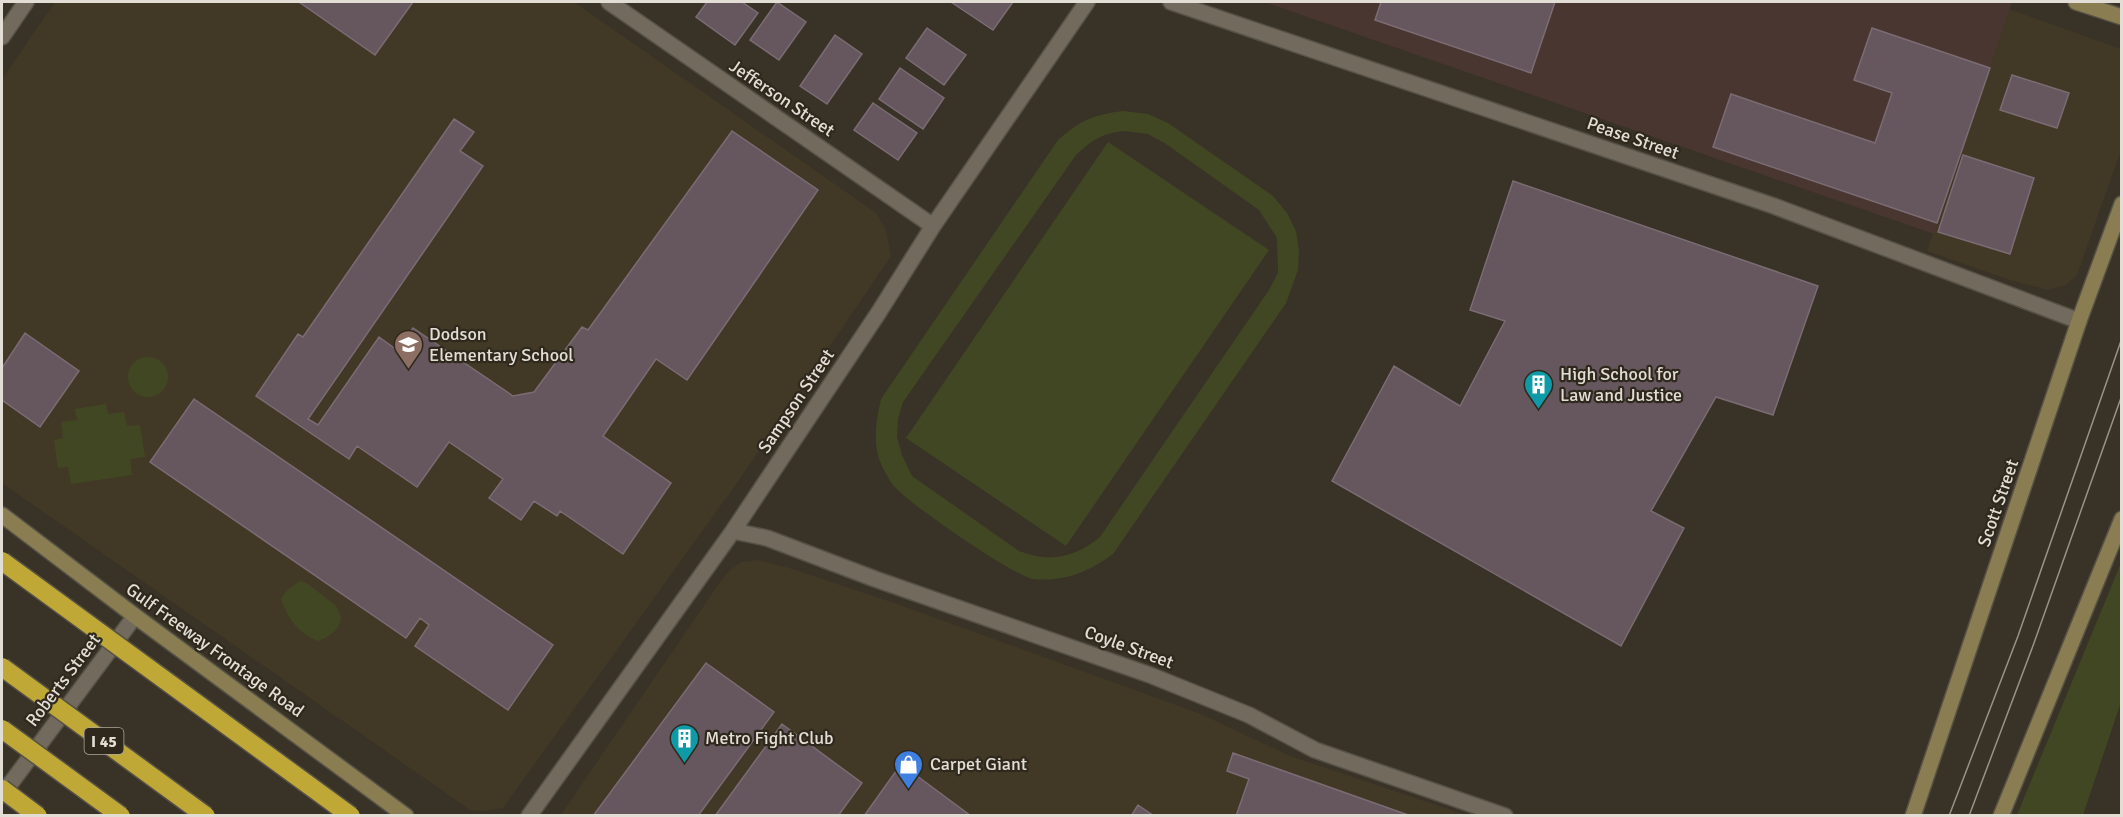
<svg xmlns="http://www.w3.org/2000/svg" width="2123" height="817" font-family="Signika,sans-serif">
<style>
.built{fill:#423826}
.industrial{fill:#493630}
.green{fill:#424723;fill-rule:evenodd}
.building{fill:#66575f;stroke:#7b6c74;stroke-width:1.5}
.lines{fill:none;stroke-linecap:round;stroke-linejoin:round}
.street-casing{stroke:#565146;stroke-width:18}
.secondary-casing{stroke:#565146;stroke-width:18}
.street{stroke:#726a5d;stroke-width:15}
.secondary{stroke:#897d51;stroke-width:15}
.tram{stroke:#989389;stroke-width:1.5}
.highway-bridge-casing{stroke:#565146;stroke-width:21;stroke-linecap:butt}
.highway-bridge{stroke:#bfa836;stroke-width:18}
.labels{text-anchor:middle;stroke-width:4.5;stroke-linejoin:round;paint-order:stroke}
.shield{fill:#2f281c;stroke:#aca79e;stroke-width:1.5}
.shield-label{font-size:16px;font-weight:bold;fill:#e2ded6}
.street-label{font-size:18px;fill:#e2ded6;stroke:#2f281c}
.poi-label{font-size:18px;fill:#e2ded6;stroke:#2f281c;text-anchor:start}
</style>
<rect width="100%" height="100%" fill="#393226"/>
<path class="built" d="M 55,2 L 574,2 L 876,213 L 886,230 L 891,256 L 737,483 L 503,808 L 483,811 L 470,810 L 2,483 L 2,79 Z
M 2009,9 L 2121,49 L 2121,150 L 2077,275 L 2066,285 L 2048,290 L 2010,280 L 1927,251 Z
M 758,560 L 793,569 L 900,605 L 1201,714 L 1290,756 L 1466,815 L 560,816 L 720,582 L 728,572 L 741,562 Z"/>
<path class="industrial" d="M 1264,2 L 2012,2 L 1934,234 Z"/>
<path class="green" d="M 1123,111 L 1148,114 L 1168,123 L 1273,196 L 1287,213 L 1296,231 L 1299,251 L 1298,270 L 1286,303 L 1113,554 C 1088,572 1065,582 1033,579 C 1015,577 906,502 893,485 C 889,480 885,472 882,466 C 872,445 876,420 881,399 L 1058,140 C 1081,120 1092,115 1123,111 ZM 1125,131 L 1148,134 L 1166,144 L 1259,210 L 1277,238 L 1278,273 L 1269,290 L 1100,537 C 1074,558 1050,563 1019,551 L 912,476 L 902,455 L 897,437 L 898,419 L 903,402 L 1076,155 C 1092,140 1102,133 1125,131 Z
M 1108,142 L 1269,250 L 1066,546 L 906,438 Z
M128 377a20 20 0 1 1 40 0a20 20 0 1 1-40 0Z
M 106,404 L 108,414 L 124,412 L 127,426 L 140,425 L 145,457 L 130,459 L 132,475 L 71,484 L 68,467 L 58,468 L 54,440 L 63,438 L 61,422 L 77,420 L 75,409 Z
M 2121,563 L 2121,702 L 2083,815 L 2017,815 Z
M 301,581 C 309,584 314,589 321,594 C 325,598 332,602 336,606 C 349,623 332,636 318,641 C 297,632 290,621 281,600 C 285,590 292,586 301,581 Z"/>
<path class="building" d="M 299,2 L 413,2 L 375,55 Z
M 707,2 L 742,2 L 758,13 L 735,45 L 696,17 Z
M 777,2 L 806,22 L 779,60 L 750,40 Z
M 951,2 L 1013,2 L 993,30 Z
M 1381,2 L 1555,2 L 1531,73 L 1375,20 Z
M 927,28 L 966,55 L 944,85 L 906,58 Z
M 1872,28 L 1990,68 L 1937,223 L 1713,147 L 1731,94 L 1875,143 L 1892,93 L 1854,80 Z
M 835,35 L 862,54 L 827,104 L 800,86 Z
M 900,68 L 944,98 L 923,129 L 879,99 Z
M 2012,75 L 2069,93 L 2057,128 L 2000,110 Z
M 873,103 L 917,133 L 898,160 L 854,130 Z
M 454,119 L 474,132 L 460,151 L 483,166 L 308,419 L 318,425 L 379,337 L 397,350 L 413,328 L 513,396 L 534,392 L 582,327 L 588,330 L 732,131 L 818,190 L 687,380 L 656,359 L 603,436 L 671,483 L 623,554 L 560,511 L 557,516 L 534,501 L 521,520 L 489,498 L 503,479 L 449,442 L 417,487 L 357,446 L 349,459 L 256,396 L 298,334 L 303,337 Z
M 1963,155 L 2034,178 L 2010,254 L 1938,232 Z
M 1513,181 L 1818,286 L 1773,415 L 1716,397 L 1651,511 L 1684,528 L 1621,646 L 1332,481 L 1394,366 L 1460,406 L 1505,321 L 1470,310 Z
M 25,333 L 79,371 L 40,427 L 2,400 L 2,368 Z
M 194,399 L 553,645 L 508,710 L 415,646 L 429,625 L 420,618 L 406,638 L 150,462 Z
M 706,663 L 774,712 L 698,816 L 593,816 Z
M 782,724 L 862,783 L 838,816 L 715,816 Z
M 1233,753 L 1411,816 L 1236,816 L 1249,779 L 1227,771 Z
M 901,764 L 971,816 L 864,816 Z
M 1138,805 L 1154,816 L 1131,816 Z"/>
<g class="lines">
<defs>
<path id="street" d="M 609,2 L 933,226
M 1171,2 L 1774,206 L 2079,321
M 2,37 L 26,2
M 733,531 L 767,538 L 875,579 L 1150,675 L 1249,715 L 1315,750 L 1505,816
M 2,795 L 135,616
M 529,816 L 733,531 L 879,312 L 933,226 L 1087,2"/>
<path id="secondary" d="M 2076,2 L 2122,17
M 2,515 L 135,616 L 406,816
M 1913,816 L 2079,321 L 2122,204
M 2001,816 L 2122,519"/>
</defs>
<use href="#street" class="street-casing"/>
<use href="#secondary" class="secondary-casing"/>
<use href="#street" class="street"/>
<use href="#secondary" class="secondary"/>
<path class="tram" d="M 1949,816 L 2018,636 L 2122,338
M 1969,816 L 2034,643 L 2122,395"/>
<defs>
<path id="highway-bridge" d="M 2,561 L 351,816
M 2,667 L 206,816
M 2,729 L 121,816
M 2,789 L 38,816"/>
</defs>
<use href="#highway-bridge" class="highway-bridge-casing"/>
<use href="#highway-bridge" class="highway-bridge"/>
</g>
<defs>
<symbol id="school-pin" viewBox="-11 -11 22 30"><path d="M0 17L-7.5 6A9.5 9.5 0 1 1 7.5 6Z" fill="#8d6e63" stroke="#2f281c"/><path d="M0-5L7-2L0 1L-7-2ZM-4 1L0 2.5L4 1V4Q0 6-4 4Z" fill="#fff"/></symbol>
<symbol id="building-pin" viewBox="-11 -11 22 30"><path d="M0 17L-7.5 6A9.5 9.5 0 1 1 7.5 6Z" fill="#0f9aa8" stroke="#2f281c"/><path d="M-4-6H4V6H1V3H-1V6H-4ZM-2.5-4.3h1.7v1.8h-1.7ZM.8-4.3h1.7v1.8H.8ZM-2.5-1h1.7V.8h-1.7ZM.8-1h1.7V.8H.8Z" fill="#fff"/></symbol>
<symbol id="shop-pin" viewBox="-11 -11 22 30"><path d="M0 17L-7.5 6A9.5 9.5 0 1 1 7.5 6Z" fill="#3f7fe0" stroke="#2f281c"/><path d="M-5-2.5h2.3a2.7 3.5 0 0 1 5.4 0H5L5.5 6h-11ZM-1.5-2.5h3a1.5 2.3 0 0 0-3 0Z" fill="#fff"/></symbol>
</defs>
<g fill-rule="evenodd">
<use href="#school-pin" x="392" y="328" width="33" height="45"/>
<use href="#building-pin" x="1522" y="368" width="33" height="45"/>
<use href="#building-pin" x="668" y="722" width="33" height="45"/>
<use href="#shop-pin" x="892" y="748" width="33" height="45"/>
</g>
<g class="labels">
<rect class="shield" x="84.5" y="728" width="39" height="26" rx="4.5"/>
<g class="shield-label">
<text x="104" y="747">I 45</text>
</g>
<g class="street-label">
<text transform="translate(782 98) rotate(34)" y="6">Jefferson Street</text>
<text transform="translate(1633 138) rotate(19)" y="6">Pease Street</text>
<text transform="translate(796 401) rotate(-56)" y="6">Sampson Street</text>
<text transform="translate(1998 503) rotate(-71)" y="6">Scott Street</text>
<text transform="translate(1129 647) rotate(20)" y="6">Coyle Street</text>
<text transform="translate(215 650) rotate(36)" y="6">Gulf Freeway Frontage Road</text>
<text transform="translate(63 680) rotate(-53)" y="6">Roberts Street</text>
</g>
<g class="poi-label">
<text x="429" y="340">Dodson<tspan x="429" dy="21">Elementary School</tspan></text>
<text x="1560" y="380">High School for<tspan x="1560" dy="21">Law and Justice</tspan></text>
<text x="705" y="744">Metro Fight Club</text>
<text x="930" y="770">Carpet Giant</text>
</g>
</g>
<rect width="2123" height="817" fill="none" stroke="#e2ded6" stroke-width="6"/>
</svg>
